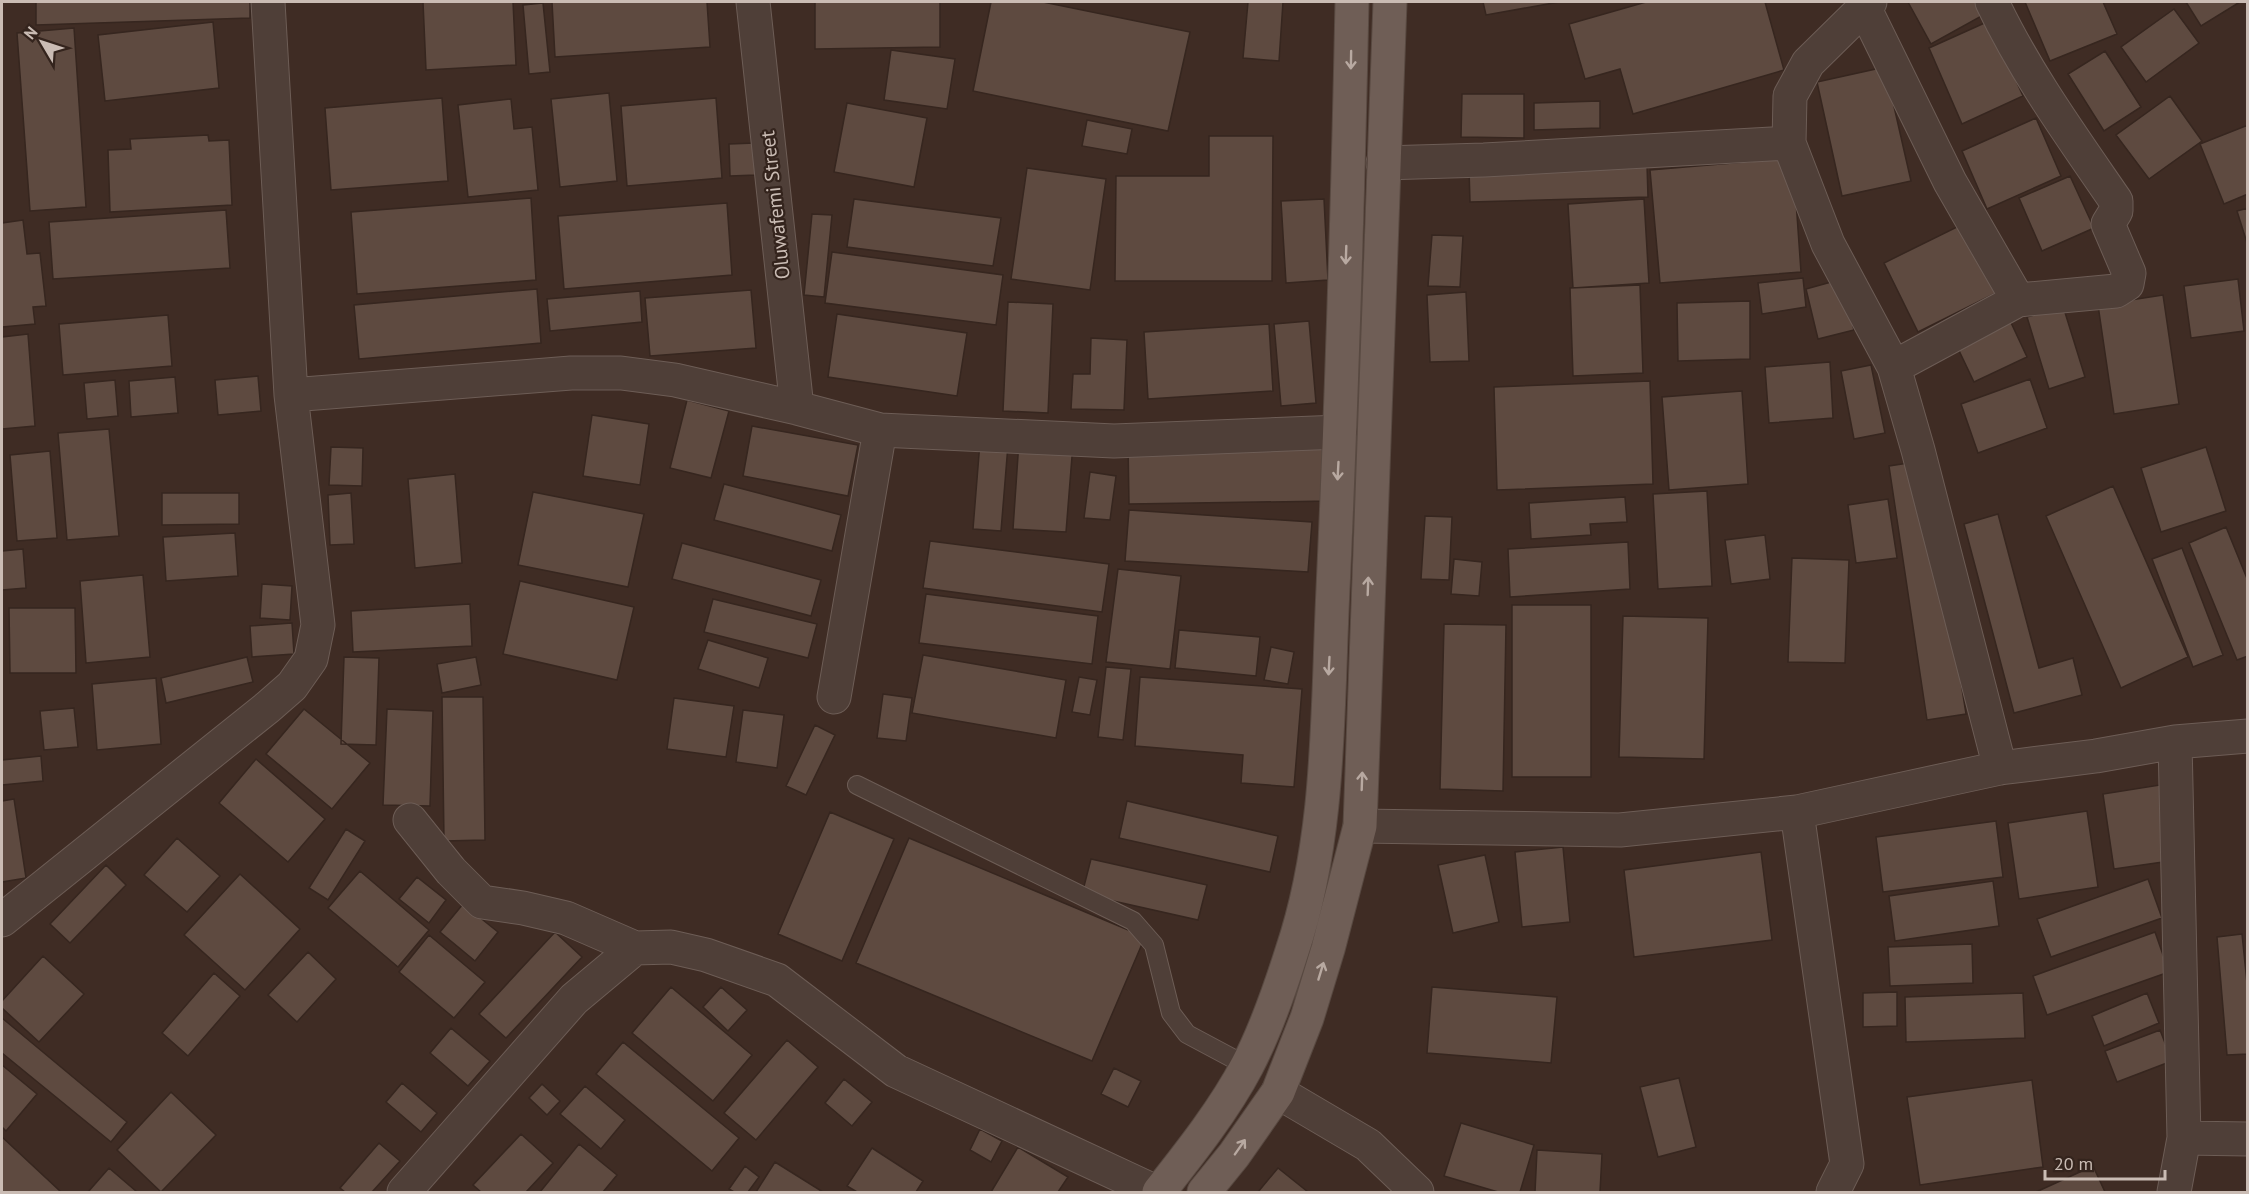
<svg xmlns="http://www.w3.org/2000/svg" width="2249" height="1194" font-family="'PT Sans',sans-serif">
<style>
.building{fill:#5e4a40;stroke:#36261f;stroke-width:1.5}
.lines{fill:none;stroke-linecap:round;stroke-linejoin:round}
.lane-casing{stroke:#6d5d56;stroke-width:20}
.street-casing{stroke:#6d5d56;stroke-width:35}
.primary-casing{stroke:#584941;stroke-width:35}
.lane{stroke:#4f3f38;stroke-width:18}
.street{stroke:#4f3f38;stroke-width:33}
.primary{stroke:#6f5e56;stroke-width:33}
.oneway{stroke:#b8a9a1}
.labels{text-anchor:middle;stroke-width:4.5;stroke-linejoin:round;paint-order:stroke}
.street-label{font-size:20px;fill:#cabcb4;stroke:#34241d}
</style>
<rect width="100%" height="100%" fill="#3f2c24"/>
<path class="building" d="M 36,2 L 250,2 L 250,18 L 36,25 Z
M 423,2 L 513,2 L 516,65 L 426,70 Z
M 552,2 L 707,2 L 710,47 L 555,57 Z
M 815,2 L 940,2 L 940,47 L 815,49 Z
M 991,2 L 1043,2 L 1190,32 L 1168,131 L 973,91 Z
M 1248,2 L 1283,2 L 1279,61 L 1243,58 Z
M 1483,2 L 1559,2 L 1486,15 Z
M 1646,2 L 1765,2 L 1784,70 L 1633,114 L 1620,69 L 1585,79 L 1569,24 Z
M 1908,2 L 1981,2 L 1987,13 L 1931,44 Z
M 2025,2 L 2103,2 L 2117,34 L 2050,61 Z
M 2186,2 L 2240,2 L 2201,26 Z
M 543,3 L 550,72 L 529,74 L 523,5 Z
M 2174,9 L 2199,43 L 2146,82 L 2121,47 Z
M 1989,21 L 2023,96 L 1962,124 L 1929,48 Z
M 213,22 L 219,88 L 105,101 L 98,35 Z
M 74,28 L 86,207 L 30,211 L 17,33 Z
M 891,50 L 955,59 L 947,109 L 884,100 Z
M 2105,51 L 2141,107 L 2104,131 L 2068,74 Z
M 1885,67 L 1911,181 L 1842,196 L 1817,82 Z
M 609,93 L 617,181 L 560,187 L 551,99 Z
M 1462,94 L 1524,94 L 1524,138 L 1461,137 Z
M 2170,96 L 2202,141 L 2149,179 L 2116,135 Z
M 442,98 L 448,181 L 331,190 L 325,108 Z
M 716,98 L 722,178 L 627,186 L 621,106 Z
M 511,99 L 514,129 L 532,127 L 538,190 L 468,197 L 458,105 Z
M 1600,101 L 1600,128 L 1534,130 L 1534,103 Z
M 847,103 L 927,118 L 914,187 L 834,172 Z
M 2036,118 L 2061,176 L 1987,209 L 1962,151 Z
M 1087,120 L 1132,129 L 1127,154 L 1082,146 Z
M 2248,125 L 2248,194 L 2224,204 L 2200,144 Z
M 208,135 L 209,141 L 229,140 L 232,205 L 110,212 L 108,150 L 131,149 L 130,139 Z
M 1209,136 L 1273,136 L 1272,281 L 1115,281 L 1116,176 L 1209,176 Z
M 755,143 L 756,175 L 730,176 L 729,144 Z
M 1793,158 L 1801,272 L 1660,283 L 1650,170 Z
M 1647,165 L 1648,197 L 1470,202 L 1469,169 Z
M 1027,168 L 1106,179 L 1090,290 L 1011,279 Z
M 2070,176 L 2094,228 L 2042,251 L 2019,198 Z
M 531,198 L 536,280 L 357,294 L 351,212 Z
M 854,199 L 1001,218 L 993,266 L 847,247 Z
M 1324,199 L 1328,280 L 1286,283 L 1281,201 Z
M 1644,199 L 1649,283 L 1573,288 L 1568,204 Z
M 727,203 L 732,275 L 564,289 L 558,216 Z
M 2248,208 L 2248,246 L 2237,211 Z
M 226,210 L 230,268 L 53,279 L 49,222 Z
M 812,214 L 832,215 L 824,297 L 804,295 Z
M 23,220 L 27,254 L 40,253 L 46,306 L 33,307 L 35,324 L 2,327 L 2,223 Z
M 1963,224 L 1996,293 L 1918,332 L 1884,263 Z
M 1432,235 L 1463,236 L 1460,287 L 1428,286 Z
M 832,252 L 1003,275 L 996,325 L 825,303 Z
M 1803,278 L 1806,307 L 1762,314 L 1758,283 Z
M 1842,279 L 1854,330 L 1818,339 L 1806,289 Z
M 2238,279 L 2244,331 L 2191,338 L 2184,286 Z
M 1640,285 L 1643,373 L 1573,376 L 1570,288 Z
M 537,289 L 541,343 L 359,359 L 354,305 Z
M 751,290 L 756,348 L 650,356 L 645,298 Z
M 640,291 L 642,322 L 550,331 L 547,299 Z
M 1466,292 L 1469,361 L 1430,362 L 1427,295 Z
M 2163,295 L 2179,404 L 2114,414 L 2098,305 Z
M 1750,301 L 1750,359 L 1678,361 L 1677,303 Z
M 1008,302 L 1053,304 L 1048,413 L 1003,411 Z
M 2063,306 L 2085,377 L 2049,389 L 2027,317 Z
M 2006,312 L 2027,357 L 1974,382 L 1953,338 Z
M 837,314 L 967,333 L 957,396 L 828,377 Z
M 168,315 L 172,366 L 63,375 L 59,324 Z
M 1309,321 L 1316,403 L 1281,406 L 1274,324 Z
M 1269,324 L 1273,391 L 1148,399 L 1144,332 Z
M 28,334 L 35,426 L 2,429 L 2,337 Z
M 1091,338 L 1127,340 L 1124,410 L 1071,409 L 1073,374 L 1090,374 Z
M 1830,362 L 1833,418 L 1769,423 L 1765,367 Z
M 1871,365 L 1885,433 L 1854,439 L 1841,371 Z
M 258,376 L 261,411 L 218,415 L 215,380 Z
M 175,377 L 178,413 L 131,417 L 129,381 Z
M 2030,379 L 2047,428 L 1978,453 L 1961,404 Z
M 115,380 L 118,416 L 87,419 L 84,383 Z
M 1650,381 L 1653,484 L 1497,490 L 1494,387 Z
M 1742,391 L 1748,484 L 1669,490 L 1662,397 Z
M 687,400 L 729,411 L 711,478 L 670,468 Z
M 592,415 L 649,424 L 640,485 L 583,476 Z
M 752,426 L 858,445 L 848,496 L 743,476 Z
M 109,429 L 119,536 L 67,540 L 58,433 Z
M 1329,439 L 1330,501 L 1129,504 L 1128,442 Z
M 1019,441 L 1073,444 L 1066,532 L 1013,529 Z
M 980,442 L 1008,445 L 1001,531 L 973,529 Z
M 331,447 L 363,448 L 362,486 L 329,485 Z
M 2206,447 L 2226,511 L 2161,532 L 2141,468 Z
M 50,451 L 57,538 L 17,541 L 10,455 Z
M 1915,462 L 1941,555 L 1966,714 L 1927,720 L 1889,466 Z
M 1090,472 L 1116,476 L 1110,520 L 1084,518 Z
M 455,474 L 462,563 L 415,568 L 408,479 Z
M 724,484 L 841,515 L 832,551 L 714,520 Z
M 2113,486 L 2188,657 L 2121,688 L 2046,516 Z
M 1707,491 L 1712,586 L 1658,589 L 1653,494 Z
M 533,492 L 644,514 L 628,587 L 518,565 Z
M 162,493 L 239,493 L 239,524 L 162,525 Z
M 351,493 L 354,544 L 330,545 L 328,495 Z
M 1625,497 L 1627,522 L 1590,524 L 1591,535 L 1531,539 L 1529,503 Z
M 1888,499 L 1897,558 L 1856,563 L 1848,505 Z
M 1129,510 L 1312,522 L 1308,572 L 1125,561 Z
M 1998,514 L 2039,668 L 2073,658 L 2082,695 L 2014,713 L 1964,524 Z
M 1425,516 L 1452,517 L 1449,580 L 1421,579 Z
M 2226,527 L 2248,581 L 2248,656 L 2237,660 L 2189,543 Z
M 235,533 L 238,576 L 166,581 L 163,537 Z
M 1765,535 L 1770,579 L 1731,584 L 1725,540 Z
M 930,541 L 1109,564 L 1102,612 L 923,588 Z
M 1628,542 L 1630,589 L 1510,597 L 1508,549 Z
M 682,543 L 821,580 L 811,616 L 672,579 Z
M 2182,548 L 2223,655 L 2193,667 L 2152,559 Z
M 23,549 L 26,588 L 2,590 L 2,551 Z
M 1792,558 L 1849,560 L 1845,663 L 1788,662 Z
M 1454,559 L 1482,562 L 1479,596 L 1451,594 Z
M 1118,569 L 1181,576 L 1170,669 L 1106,662 Z
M 143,575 L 150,657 L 86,663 L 80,581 Z
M 520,581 L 634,607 L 617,680 L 503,654 Z
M 262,584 L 292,586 L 290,620 L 260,618 Z
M 926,594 L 1098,616 L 1092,664 L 919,643 Z
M 713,599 L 817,624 L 808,658 L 704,632 Z
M 470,604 L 472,646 L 353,652 L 351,611 Z
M 1512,605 L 1591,605 L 1591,777 L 1512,777 Z
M 9,608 L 75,608 L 76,673 L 10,673 Z
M 1623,616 L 1708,618 L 1704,759 L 1619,757 Z
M 292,623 L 294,654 L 252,657 L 250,626 Z
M 1444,624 L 1506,625 L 1503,791 L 1440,789 Z
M 1179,630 L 1260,637 L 1256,676 L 1175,668 Z
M 708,640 L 768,658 L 759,688 L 698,669 Z
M 1271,647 L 1294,652 L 1288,684 L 1264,680 Z
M 923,655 L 1066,680 L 1056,738 L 912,713 Z
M 247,657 L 253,682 L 166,703 L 161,678 Z
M 344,657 L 379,658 L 376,745 L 341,744 Z
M 476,657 L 481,685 L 442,693 L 437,664 Z
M 1106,667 L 1131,669 L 1123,740 L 1098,737 Z
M 1079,677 L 1097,680 L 1090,715 L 1072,712 Z
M 1140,677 L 1302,689 L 1294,787 L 1241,783 L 1243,755 L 1135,746 Z
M 156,678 L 161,744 L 97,750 L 92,684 Z
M 883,694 L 912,698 L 906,741 L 877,738 Z
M 442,697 L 483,697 L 485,840 L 444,841 Z
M 674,698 L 734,706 L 726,757 L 667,749 Z
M 74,708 L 78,747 L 44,750 L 40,711 Z
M 304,709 L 370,763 L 332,809 L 266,754 Z
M 387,709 L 433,711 L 430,806 L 383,805 Z
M 743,710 L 784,715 L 777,768 L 736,762 Z
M 815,725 L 835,735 L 806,795 L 786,786 Z
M 41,756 L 43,781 L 2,785 L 2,760 Z
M 256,759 L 325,819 L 288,862 L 219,803 Z
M 2166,784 L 2177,860 L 2114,869 L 2103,794 Z
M 14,799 L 26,878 L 2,882 L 2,801 Z
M 1127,801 L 1278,836 L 1270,872 L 1119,838 Z
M 2087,811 L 2098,887 L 2019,899 L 2008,823 Z
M 830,812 L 894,839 L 842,961 L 778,934 Z
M 1996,821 L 2003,877 L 1883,892 L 1876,837 Z
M 346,829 L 365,841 L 328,900 L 309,888 Z
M 177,838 L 220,876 L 187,912 L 144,875 Z
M 909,838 L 1145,937 L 1092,1061 L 856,963 Z
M 1563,847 L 1570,922 L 1522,927 L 1515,852 Z
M 1761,852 L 1772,940 L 1634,957 L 1624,870 Z
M 1485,855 L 1499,922 L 1453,933 L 1438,865 Z
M 1091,859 L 1207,885 L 1198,920 L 1082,894 Z
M 106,865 L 126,885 L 70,943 L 50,924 Z
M 360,871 L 429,930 L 398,967 L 328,908 Z
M 240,874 L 300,929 L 245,990 L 184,935 Z
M 417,877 L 446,900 L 429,923 L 399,899 Z
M 2148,879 L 2162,918 L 2051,957 L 2037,919 Z
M 1993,881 L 1999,926 L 1895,941 L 1889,896 Z
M 463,904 L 498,932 L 475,961 L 440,932 Z
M 555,932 L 582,957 L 506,1038 L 479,1014 Z
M 2155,932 L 2169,972 L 2047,1015 L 2033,976 Z
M 2242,934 L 2248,993 L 2248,1054 L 2227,1055 L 2217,937 Z
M 429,935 L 485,982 L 454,1018 L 399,972 Z
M 1972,944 L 1973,983 L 1890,986 L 1888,947 Z
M 308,952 L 336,979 L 297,1022 L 268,995 Z
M 43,956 L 84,994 L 39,1042 L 2,1008 L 2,1001 Z
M 214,973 L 240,996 L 188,1056 L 162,1033 Z
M 671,987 L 752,1055 L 713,1101 L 632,1033 Z
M 721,987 L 747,1010 L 728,1031 L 703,1007 Z
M 1432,987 L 1557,997 L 1551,1063 L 1427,1053 Z
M 1897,992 L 1897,1026 L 1863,1027 L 1863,993 Z
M 2023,993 L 2025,1038 L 1906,1042 L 1905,997 Z
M 2147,993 L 2159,1023 L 2104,1046 L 2092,1016 Z
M 2,1018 L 127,1122 L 111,1142 L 2,1053 Z
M 451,1028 L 490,1061 L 468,1086 L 430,1053 Z
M 2160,1030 L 2172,1061 L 2117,1082 L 2105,1051 Z
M 787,1040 L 818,1067 L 756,1140 L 724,1113 Z
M 623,1042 L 739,1138 L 712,1171 L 596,1074 Z
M 2,1065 L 37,1094 L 6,1131 L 2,1127 Z
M 1114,1068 L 1141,1081 L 1128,1107 L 1101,1094 Z
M 1679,1078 L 1696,1147 L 1658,1157 L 1640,1087 Z
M 844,1079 L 872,1102 L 852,1126 L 825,1103 Z
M 2032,1080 L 2043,1167 L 1920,1185 L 1907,1097 Z
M 402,1083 L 437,1113 L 421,1132 L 386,1102 Z
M 542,1084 L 560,1101 L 547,1115 L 529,1098 Z
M 585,1086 L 625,1120 L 601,1149 L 560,1114 Z
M 171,1092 L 216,1135 L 161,1192 L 117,1150 Z
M 1461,1123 L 1534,1145 L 1520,1192 L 1498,1192 L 1444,1176 Z
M 980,1129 L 1002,1141 L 991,1162 L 970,1150 Z
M 521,1134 L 553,1163 L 526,1192 L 481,1192 L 473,1185 Z
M 2,1137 L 61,1192 L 2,1192 Z
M 379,1143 L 400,1161 L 372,1192 L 345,1192 L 340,1188 Z
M 579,1144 L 617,1175 L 603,1192 L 540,1192 Z
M 1018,1147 L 1068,1177 L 1058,1192 L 991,1192 Z
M 872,1148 L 923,1181 L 916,1192 L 857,1192 L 847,1186 Z
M 1537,1150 L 1602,1154 L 1600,1192 L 1535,1192 Z
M 775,1162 L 823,1192 L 756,1192 Z
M 745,1166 L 759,1177 L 748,1192 L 734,1192 L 729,1189 Z
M 2093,1166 L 2105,1192 L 2036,1192 Z
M 109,1168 L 137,1192 L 88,1192 Z
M 1278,1168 L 1308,1192 L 1258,1192 Z"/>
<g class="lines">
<defs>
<path id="lane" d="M 857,785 L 1133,921 L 1154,945 L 1171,1013 L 1187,1034 L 1247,1066"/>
<path id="street" d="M 753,2 L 797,408
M 1864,7 L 1950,182 L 2018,300
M 1789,143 L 1828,244 L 1894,367 L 1918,450 L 2000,768
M 1383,163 L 1484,160 L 1789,143 L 1790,96 L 1808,63 L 1870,2
M 1894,367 L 2018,300 L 2116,291 L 2127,284 L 2129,273 L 2108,224 L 2116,211 L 2116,201 C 2072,137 2025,72 1992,2
M 291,395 L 571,373 L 621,373 L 675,380 L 797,408 L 880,430 L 1114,441 L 1340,432
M 834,697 L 880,430
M 1797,812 L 1847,1164 L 1833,1192
M 410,820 L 451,871 L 482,902 L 523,908 L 566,918 L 635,948 L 671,947 L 706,955 L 777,980 L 896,1071 L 1156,1192
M 1360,826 L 1620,830 L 1797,812 L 2000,768 L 2096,756 L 2175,742 L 2248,736
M 2,920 L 268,707 L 292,686 L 311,659 L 318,625 L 291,395 L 268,2
M 1278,1092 L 1368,1145 L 1417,1192
M 2184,1138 L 2248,1139
M 404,1192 L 574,999 L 635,948
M 2174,1192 L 2184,1138 L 2175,742"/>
<path id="primary" d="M 1159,1192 C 1189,1154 1224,1110 1247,1066 C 1266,1030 1280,989 1292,951 C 1331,835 1327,710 1333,589 C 1342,393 1348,197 1352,2
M 1204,1192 L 1234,1155 L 1278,1092 L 1307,1018 L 1328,949 L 1360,826 L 1390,2"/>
</defs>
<use href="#lane" class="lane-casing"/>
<use href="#street" class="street-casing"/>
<use href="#primary" class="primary-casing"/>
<use href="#lane" class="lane"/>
<use href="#street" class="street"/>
<use href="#primary" class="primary"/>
</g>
<defs><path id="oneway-shaft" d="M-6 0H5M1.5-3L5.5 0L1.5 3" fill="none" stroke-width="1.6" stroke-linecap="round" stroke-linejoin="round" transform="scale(1.5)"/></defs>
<g class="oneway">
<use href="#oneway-shaft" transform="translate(1351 60) rotate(91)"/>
<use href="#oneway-shaft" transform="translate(1346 255) rotate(92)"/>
<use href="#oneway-shaft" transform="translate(1338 471) rotate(93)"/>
<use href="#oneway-shaft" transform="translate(1368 586) rotate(-88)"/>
<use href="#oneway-shaft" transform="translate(1329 666) rotate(93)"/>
<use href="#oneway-shaft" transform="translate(1362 781) rotate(-88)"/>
<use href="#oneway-shaft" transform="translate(1321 971) rotate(-73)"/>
<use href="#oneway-shaft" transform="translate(1240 1147) rotate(-55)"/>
</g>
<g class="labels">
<g class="street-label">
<text transform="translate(775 205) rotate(-96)" y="7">Oluwafemi Street</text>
</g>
</g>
<rect width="2249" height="1194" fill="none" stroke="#cabcb4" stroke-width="6"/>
<g transform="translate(42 42) rotate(309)" stroke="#34241d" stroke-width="4.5" paint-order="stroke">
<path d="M0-4.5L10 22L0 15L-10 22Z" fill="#cabcb4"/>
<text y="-9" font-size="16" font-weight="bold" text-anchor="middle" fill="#cabcb4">N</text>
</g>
<path d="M2045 1170v9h120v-9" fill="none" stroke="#cabcb4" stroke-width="3"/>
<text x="2054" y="1170" font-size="18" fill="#cabcb4" stroke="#34241d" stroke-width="4.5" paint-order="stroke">20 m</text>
</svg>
